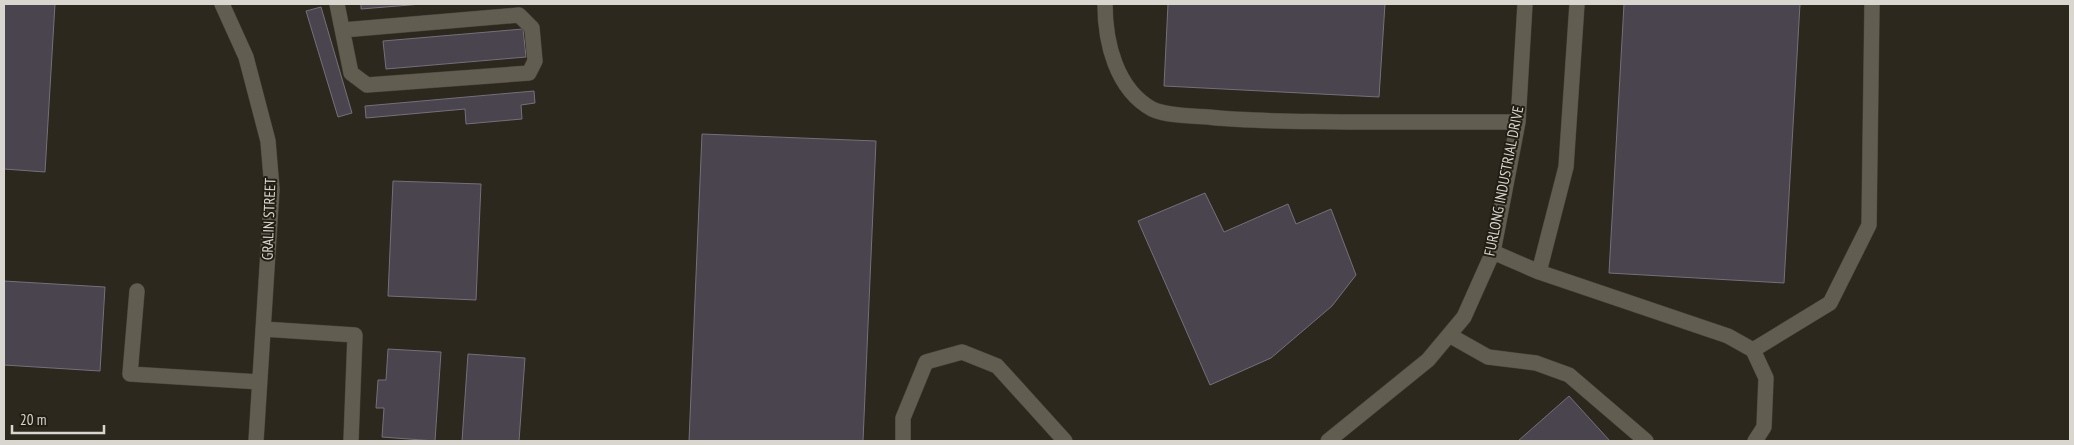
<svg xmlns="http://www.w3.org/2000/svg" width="2074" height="445" font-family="'PT Sans Narrow',sans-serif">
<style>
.building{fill:#4a444f;stroke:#756f7a}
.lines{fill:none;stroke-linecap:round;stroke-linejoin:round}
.minor-casing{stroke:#48443b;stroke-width:16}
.minor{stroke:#625d51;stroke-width:15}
.labels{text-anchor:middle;stroke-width:4;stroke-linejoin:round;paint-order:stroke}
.street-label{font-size:15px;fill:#d8d6cf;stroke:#231e14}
</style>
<rect width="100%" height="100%" fill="#2c281e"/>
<path class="building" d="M 4,4 L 55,4 L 45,172 L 4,169 Z
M 361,4 L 422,4 L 361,9 Z
M 1168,4 L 1385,4 L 1379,97 L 1164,86 Z
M 1624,4 L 1800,4 L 1784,283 L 1609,273 Z
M 321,7 L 352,113 L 338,117 L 306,11 Z
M 523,29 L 526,57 L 386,69 L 383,41 Z
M 534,91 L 535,103 L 521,105 L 522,119 L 466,124 L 465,109 L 366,118 L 365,106 Z
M 702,134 L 876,141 L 863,441 L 689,441 Z
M 393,181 L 481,184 L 476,300 L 388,296 Z
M 1205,193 L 1224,232 L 1288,204 L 1296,224 L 1331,209 L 1356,275 L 1332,306 L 1271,358 L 1210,385 L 1138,221 Z
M 4,281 L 105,287 L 100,371 L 4,365 Z
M 388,349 L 441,352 L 435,441 L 382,437 L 384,408 L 376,408 L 378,380 L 386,380 Z
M 468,354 L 525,358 L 519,441 L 462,441 Z
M 1569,396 L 1610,441 L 1518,441 Z"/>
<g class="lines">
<defs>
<path id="minor" d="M 222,4 L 246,57 L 268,141 L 272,189 L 256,441
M 337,4 L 351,73 L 367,85 L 529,73 L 535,61 L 532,28 L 519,15 L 343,30
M 1105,4 C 1105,42 1116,89 1152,109 C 1166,116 1193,116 1208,117 C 1255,122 1301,121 1348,122 C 1405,122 1462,122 1518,122
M 1493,252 L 1539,272 L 1566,167 L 1577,4
M 1539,272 L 1728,336 L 1753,350 L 1766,378 L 1764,427 L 1755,441
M 137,291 L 130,374 L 259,382
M 263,329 L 355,335 L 351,441
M 1449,335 L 1488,357 L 1536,363 L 1569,375 L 1646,441
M 1753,350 L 1830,303 L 1869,225 L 1872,4
M 903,441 L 903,418 L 926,362 L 962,352 L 997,366 L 1065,441
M 1328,441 L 1428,360 L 1464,317 L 1493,252 L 1518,122 L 1525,4"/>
</defs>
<use href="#minor" class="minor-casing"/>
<use href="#minor" class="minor"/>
</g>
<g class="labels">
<g class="street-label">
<text transform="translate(1504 181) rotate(-79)" y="5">FURLONG INDUSTRIAL DRIVE</text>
<text transform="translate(269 219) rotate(-88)" y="5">GRALIN STREET</text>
</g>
</g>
<rect width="2074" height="445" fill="none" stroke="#d8d6cf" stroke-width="10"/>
<path d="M12 425v8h92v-8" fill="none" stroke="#d8d6cf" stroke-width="2.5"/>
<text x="20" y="425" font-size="15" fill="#d8d6cf" stroke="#231e14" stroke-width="4" paint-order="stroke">20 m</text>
</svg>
